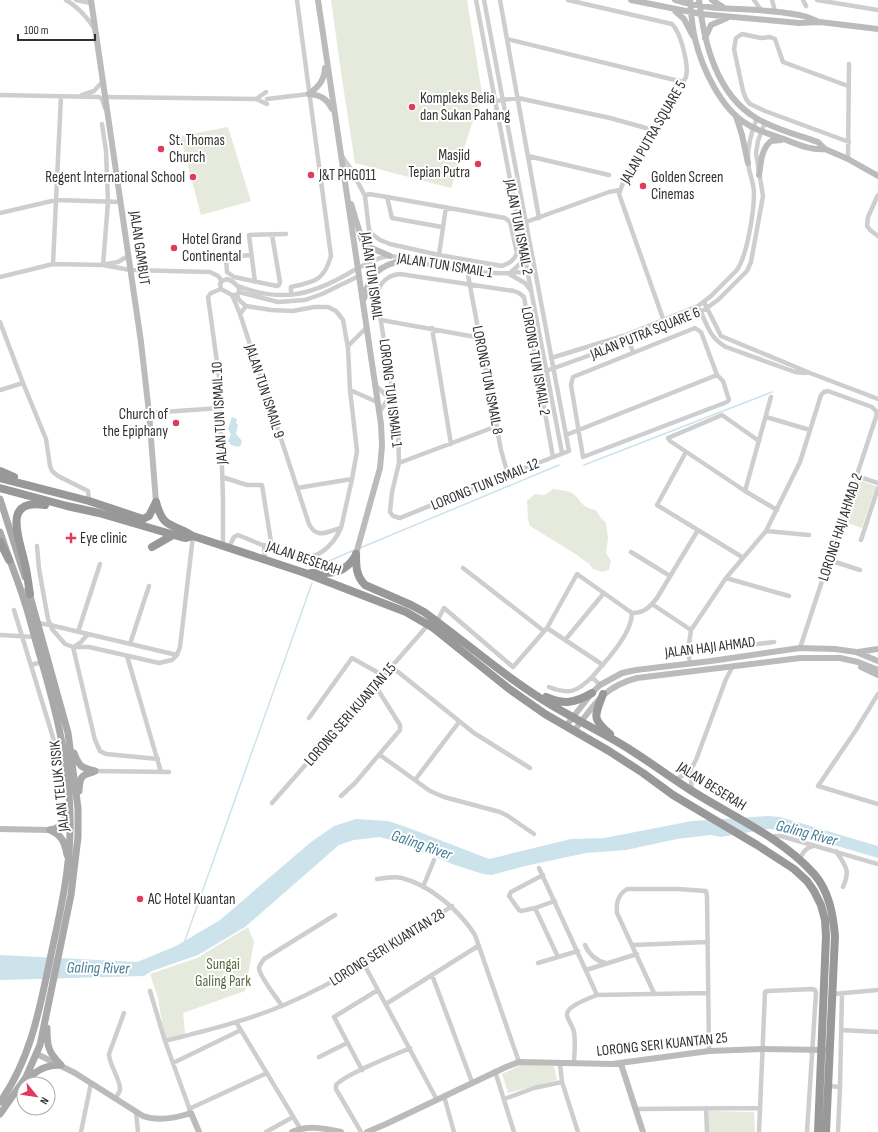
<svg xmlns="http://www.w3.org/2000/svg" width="878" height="1132" font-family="'Sofia Sans Condensed',sans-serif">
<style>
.green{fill:#e5eadd}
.water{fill:#cde3ec}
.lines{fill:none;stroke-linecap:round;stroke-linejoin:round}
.stream{stroke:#cde3ec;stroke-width:1.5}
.street{stroke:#cecece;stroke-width:4.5}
.secondary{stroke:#bbb;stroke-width:6}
.primary{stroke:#a9a9a9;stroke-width:7}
.highway{stroke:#989898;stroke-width:8}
.poi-dot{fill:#df3c5c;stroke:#fff;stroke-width:1.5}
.labels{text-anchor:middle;stroke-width:4;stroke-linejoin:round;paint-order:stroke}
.poi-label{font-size:15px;fill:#313131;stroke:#fff;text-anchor:start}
.street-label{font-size:15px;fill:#313131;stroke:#fff}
.park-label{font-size:15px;fill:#596b3f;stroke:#fff}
.water-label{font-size:16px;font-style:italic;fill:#417c91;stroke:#fff}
</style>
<rect width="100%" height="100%" fill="#fff"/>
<path class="green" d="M 331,0 L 467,0 L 482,93 L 451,188 L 355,163 L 342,79 Z
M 228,127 L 251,201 L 201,215 L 180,136 Z
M 859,480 L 876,486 L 862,528 L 845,522 Z
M 553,489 C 558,490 565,490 570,492 C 582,498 578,507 596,510 L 600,517 L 606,523 L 608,538 L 606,553 L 611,561 L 609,570 L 602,572 L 593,569 L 589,564 L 577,555 L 530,526 L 528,519 L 527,501 L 535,494 L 545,495 Z
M 248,927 L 254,942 L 245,991 L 183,1013 L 185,1034 L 165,1040 L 158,998 L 150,974 L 197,958 Z
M 523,1064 L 554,1066 L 557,1080 L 508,1093 L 502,1074 Z
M 708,1111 L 754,1112 L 755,1132 L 709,1132 Z"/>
<path class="water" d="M 232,417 L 237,419 L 236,423 L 238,425 L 236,434 L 242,441 L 241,445 L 238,447 L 231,445 L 228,441 L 231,434 L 228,429 Z
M 768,816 L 780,817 L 878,846 L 878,858 L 786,831 L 769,829 L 721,837 L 711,835 L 677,839 L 626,850 L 586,853 L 525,866 L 492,875 L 483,874 L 452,864 L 401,843 L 380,837 L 354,840 L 339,845 L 245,927 L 198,955 L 152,971 L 144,976 L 0,980 L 0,955 L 137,962 L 176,946 L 220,920 L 311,842 L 334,826 L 356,819 L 388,821 L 409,828 L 489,859 L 571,839 L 604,838 L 692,821 Z"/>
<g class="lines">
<path class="stream" d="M 584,465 L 772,392
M 360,548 L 559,465
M 318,566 L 354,550
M 184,943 L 312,583"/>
<path class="street" d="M 66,0 C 78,7 87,17 94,28
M 76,0 L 91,3
M 476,0 L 562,453
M 484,0 L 569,451 C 512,473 456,495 400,518 L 393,516 L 390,512 L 392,492 L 399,463 L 398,427 L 377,297 C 378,284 387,275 400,274 L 514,291 L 519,293 L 524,297 L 553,457
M 500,0 L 539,218
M 568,0 L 672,24 C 681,33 689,65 686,77 L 641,154 L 624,180 L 619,194 L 666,327
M 754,0 L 761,10
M 772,0 L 775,11
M 803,0 L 806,6
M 817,0 L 878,10
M 507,39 L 683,82
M 848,86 L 783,62 L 775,39 L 770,37 L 761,38 L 742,34 L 736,38 L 734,49 L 743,91 L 746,99 L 750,104 L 765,111 L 849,142
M 0,95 L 99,97 L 102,99 L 105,108
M 82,95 L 94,91 L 103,81
M 105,97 L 256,99 L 267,104
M 256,99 L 266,92
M 267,99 L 309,94
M 495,101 L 518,98 L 610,118 L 646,128 L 654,132
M 102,124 L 106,151 L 108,202 L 103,265
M 342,156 L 351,169 L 365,196 L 369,230 L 372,234 L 380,240 L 390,244 L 439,255 L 502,266 C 509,263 514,261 517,253 L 510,222 L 505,218 L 387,197 L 369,194 L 365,196
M 528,156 L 609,175
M 848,159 L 849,64
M 878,195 L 868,217 L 867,226 L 870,230 L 878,236
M 387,197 L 392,218 L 442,227
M 0,213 L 56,200 L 120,202
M 526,222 L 609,192 L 620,190
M 251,255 L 228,257 L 226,259 L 227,272 L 234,277 L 277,286 L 279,285 L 280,282 L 272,235
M 439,255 L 446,207
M 53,264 L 61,96
M 107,264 L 118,262 L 128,256
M 467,270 L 501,450 L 508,475
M 510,273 L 521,263 L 524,253
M 509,274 L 525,283 L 531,291
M 0,277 L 53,264 L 103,265 L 130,270 L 210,272 L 218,276 L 222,281
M 227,279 C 233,281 237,284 240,290 L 237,295 L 232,295 L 221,289 L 220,284 L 222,281 Z
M 255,282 L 249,235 L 286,234
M 238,286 C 282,303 312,295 351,272 C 360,267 379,256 390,256 C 397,256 412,261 420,263 C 457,269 497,278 535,270
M 221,289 L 211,293 L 208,297 L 219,377 L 223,499 L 223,545
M 239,292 L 278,302 L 305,300 L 322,294 L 359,276
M 232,295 L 240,314 L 309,524 C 317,540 328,531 341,528 L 352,479 L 357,451 L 350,390 L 348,348 L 343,320 L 336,311 L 328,307 L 314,307 L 293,311 L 271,310 L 246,306 L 240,314
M 237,295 L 239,300 L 246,306
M 291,295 L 291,287 C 314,282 324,281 331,256 L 297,0
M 704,302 L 721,336 L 810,373 L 878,399
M 700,310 C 708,327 710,338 726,347 L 795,372 L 806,373
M 381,320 L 481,338
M 0,322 L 23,383 L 46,439 L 50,466 L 52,471 L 58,476 L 88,491 L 89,501
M 432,328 L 451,444
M 695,328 L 701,332 L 717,375 L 723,381 L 729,400 L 727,402 L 583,457 L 571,385 L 573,377 Z
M 629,341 L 633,352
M 348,347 L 349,345 L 366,328
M 551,358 L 626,335 L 698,306 L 711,296 L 736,271 C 747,258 754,211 754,193 C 754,183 749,173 748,163 C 747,147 751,133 757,118
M 546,371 L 629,341 L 701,312 L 718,300 L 747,271 L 751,262 L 763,196 L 756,153 L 758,141 L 765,122
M 375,385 L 387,396 L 393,397
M 0,390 L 23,383
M 350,390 L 377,402
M 149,413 L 220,408
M 379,413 L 386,402 L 393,397
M 766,417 L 810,430
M 566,435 L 717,375
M 759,441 L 722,415 L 668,438 L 670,441 L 745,491 L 777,510
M 686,452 L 657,505 L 742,557
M 399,463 L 497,426
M 857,476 L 878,483
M 222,477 L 247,485 L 262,485 L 272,548
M 297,488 L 352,479
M 745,491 L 771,397
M 766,531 L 809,535
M 861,540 L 878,488
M 264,545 L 265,560
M 37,546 L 39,569 L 48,619 L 52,629 L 65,644 L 73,647 L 89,647 L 159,663 L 172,660 L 177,655 L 180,647 L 193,536
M 229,547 L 234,537 L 238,535 C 256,542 289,558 308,557 C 324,555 335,541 341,528
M 631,552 L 670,576
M 829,560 L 860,570
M 463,568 L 544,631
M 726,578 L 789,596
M 652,604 L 691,630
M 14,610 L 55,744 L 62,744
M 437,621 L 444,608 L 513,667 L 547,628 L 577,574 L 632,613 C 644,613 650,607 657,598 L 698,530
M 38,623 L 50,625 L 177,655
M 547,628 L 603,665
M 78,632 L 100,564
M 0,635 L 35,637
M 565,640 L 604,593
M 130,644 L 149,586
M 75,646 L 81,642 L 88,634
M 73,647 L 95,740 L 100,751 L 106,754 L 158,759
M 688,651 L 707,650 L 774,642
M 127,656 L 161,772
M 690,663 L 688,651 L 691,630 L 726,578 L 766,531 L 800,462 L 821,395 L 824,392 L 828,391 L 872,407 L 876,411 L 877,414 L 800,648
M 31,665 L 42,662
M 392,667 L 474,733 L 530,768
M 592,677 L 600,685
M 549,687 C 569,695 577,692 592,677 C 606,661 632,634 632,613
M 878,694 L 856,730 L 818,786 L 878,804
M 309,718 L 352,658 L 384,676
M 380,755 L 430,791 L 444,797 L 500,812 L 508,816 L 534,834
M 95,771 L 169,772
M 415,780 L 459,722
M 675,780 L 690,771
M 692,791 L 690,771 L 696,760 L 726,679 L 733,666
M 341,796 L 355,783 L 400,730 L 400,725 L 375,685
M 272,803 L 428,625
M 772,839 L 775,836 L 781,836 L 878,864
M 836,851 C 845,866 851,869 843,887
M 799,860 C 803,853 805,848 813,846
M 539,868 L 597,995
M 377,879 C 386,878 394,876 402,878 C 430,885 460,911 475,935 L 519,1062
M 423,887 L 434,860
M 555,901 L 535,908 L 558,957
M 535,908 L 521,911 L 519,910 L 509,896 L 511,892 L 543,875
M 585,945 C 589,954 596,961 606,963
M 633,945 L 708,942
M 538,963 L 578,951
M 364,964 L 437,1100
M 586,970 L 637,954
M 432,975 L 472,1082
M 150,991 L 165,1041 L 191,1113
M 654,993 L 617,913 C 616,902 618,895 627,889 L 678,889 L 706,891 L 707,896 L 709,1051
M 833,994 L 878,990
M 386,1004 L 478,946
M 282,1006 C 277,998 259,976 259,968 C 260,964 262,962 264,959 L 335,915
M 236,1022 L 300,1128
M 841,1030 L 878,1032
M 165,1041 C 205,1031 246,1021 284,1005 C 345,979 397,943 452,906
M 319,1057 L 347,1043
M 173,1063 L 241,1030
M 560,1064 L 562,1082 L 578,1132
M 574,1064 C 574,1054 576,1042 574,1032 C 573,1026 568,1021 567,1015 C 566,1006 590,998 597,995 L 707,993
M 362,1070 L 334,1017 L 378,990
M 495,1071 L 514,1132
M 829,1086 L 840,1087 L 838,1132
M 840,1087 L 842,993
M 444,1096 L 454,1132
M 115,1099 C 117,1096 119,1093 120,1090 C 121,1080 109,1065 109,1054 L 124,1013
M 504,1099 L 534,1088 L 562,1082
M 706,1108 L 707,1132
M 189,1109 L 267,1073
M 635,1109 L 760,1108
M 136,1112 L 138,1132
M 81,1132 L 91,1083
M 266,1132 L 293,1117
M 361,1132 L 336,1089 L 336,1085 C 345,1074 395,1055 410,1048
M 759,1132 L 765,992 L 768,991 L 812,989 L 815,990 L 816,993 L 807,1132"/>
<path class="secondary" d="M 91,0 L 141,342 L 149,413 L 156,502
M 318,0 L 381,424 L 382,446 L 380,468 L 356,554
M 631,0 L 701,14 L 799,23 L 820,22 L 878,29
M 675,0 C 714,13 758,6 799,15 C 805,16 811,18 817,21
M 690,0 C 691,13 692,27 695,39 C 702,68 721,109 747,124 C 757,131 770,134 781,138 C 795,143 810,151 825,149
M 699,0 C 704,42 716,94 756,118 C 774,129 798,135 818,142 L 825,149 L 848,159 L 878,176
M 712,0 L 723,7
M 675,11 L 684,19 L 693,36
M 705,38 L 711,25 L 727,18
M 309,94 C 319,86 324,81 325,68
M 309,94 C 321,95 327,99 332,109
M 736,116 L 742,135 L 748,163
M 759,175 C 761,163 761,149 771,141 L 781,140
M 351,204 L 362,240 L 369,247 L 390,256
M 364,299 C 369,274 380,265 404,260
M 858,652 L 878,649
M 861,667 L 878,675
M 566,726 L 592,693 L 600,685 L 622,673 L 636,670 L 711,661 L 800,648 L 835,649 L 856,652 L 878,661
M 574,731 C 595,704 603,687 637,678 L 800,658 L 840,658 L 858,662 L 878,670
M 0,829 L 50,830
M 37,1054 L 75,1073 L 143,1116 C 159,1122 176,1118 191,1113 L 199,1132
M 621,1064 L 643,1132
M 292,1132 C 308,1125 324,1128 341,1132
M 367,1132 L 386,1124 L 506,1067 L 519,1062 L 612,1064 L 709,1051 L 762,1049 L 825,1050"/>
<path class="primary" d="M 0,499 L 25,577
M 0,532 C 7,554 16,575 23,597 C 29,614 33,632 38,649 C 56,709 72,771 70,833 C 69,878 58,921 49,964 C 39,1013 29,1062 0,1102
M 74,753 C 79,766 81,768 95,771
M 79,791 C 80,778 80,775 93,772
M 50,830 C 61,829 66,819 67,809
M 50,830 C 62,835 65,843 67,855
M 47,1028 C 47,1046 48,1052 61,1065
M 28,1079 C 38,1069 47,1065 61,1065
M 0,1114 L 26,1077 L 40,1045 L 71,895 L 78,837 L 78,808 L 68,733 L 28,589"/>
<path class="highway" d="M 0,471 L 14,477
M 0,478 L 89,501 L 143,519 L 149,516 L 156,502
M 0,488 L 67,506 L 99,513 L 181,537 L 186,538 L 193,536 L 305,573 L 406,612 L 432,627 L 508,688 L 545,714 L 609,751 L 643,773 L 673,795 L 757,845 L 794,869 L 807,881 L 814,891 L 821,905 L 825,920 L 826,936 L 818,1132
M 156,502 C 164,531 172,522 193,536
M 0,542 L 9,560
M 152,547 L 173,535
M 356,554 C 356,566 356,576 365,585 L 411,605 L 424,612 C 467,643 507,679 553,706 C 575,719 599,731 621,744 C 646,759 668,776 692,791 C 733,817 781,837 814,874 C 829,891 833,914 835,936 L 826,1132
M 311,573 C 333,573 344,575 356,555
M 30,594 C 28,582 27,571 24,560 C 18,535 3,498 45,505
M 603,694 C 595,716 591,718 610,734
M 546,697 C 564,705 575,703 592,693"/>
</g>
<g class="poi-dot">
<circle cx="412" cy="107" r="4"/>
<circle cx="161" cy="149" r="4"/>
<circle cx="478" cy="164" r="4"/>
<circle cx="311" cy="175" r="4"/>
<circle cx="193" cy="177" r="4"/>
<circle cx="643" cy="186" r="4"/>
<circle cx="174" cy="248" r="4"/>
<circle cx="176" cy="423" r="4"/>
<path d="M69 532h4v4h4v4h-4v4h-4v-4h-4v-4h4z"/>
<circle cx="140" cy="899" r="4"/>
</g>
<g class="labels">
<g class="poi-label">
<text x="420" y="103">Kompleks Belia<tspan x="420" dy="17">dan Sukan Pahang</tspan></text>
<text x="169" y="145">St. Thomas<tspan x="169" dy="17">Church</tspan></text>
<text x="470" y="160" text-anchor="end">Masjid<tspan x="470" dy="17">Tepian Putra</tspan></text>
<text x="319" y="180">J&amp;T PHG011</text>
<text x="185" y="182" text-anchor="end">Regent International School</text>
<text x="651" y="182">Golden Screen<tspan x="651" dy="17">Cinemas</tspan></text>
<text x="182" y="244">Hotel Grand<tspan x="182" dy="17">Continental</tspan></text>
<text x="168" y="419" text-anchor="end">Church of<tspan x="168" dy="17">the Epiphany</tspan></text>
<text x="80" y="543">Eye clinic</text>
<text x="148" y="904">AC Hotel Kuantan</text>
</g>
<g class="street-label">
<text transform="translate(653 132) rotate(-60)" y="5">JALAN PUTRA SQUARE 5</text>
<text transform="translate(519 227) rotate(79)" y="5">JALAN TUN ISMAIL 2</text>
<text transform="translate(140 248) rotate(82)" y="5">JALAN GAMBUT</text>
<text transform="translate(445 265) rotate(9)" y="5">JALAN TUN ISMAIL 1</text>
<text transform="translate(372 276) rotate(82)" y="5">JALAN TUN ISMAIL</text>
<text transform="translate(645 333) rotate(-22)" y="5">JALAN PUTRA SQUARE 6</text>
<text transform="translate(536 361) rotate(80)" y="5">LORONG TUN ISMAIL 2</text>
<text transform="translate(488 380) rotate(79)" y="5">LORONG TUN ISMAIL 8</text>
<text transform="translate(265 391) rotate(72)" y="5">JALAN TUN ISMAIL 9</text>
<text transform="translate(391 393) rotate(83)" y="5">LORONG TUN ISMAIL 1</text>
<text transform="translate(219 413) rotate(-93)" y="5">JALAN TUN ISMAIL 10</text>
<text transform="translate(485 484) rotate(-22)" y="5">LORONG TUN ISMAIL 12</text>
<text transform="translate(840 527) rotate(-72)" y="5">LORONG HAJI AHMAD 2</text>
<text transform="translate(304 558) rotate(19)" y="5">JALAN BESERAH</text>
<text transform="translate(710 647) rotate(-7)" y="5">JALAN HAJI AHMAD</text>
<text transform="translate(350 714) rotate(-49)" y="5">LORONG SERI KUANTAN 15</text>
<text transform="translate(59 786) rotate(-96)" y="5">JALAN TELUK SISIK</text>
<text transform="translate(712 786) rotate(32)" y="5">JALAN BESERAH</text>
<text transform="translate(387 947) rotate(-32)" y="5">LORONG SERI KUANTAN 28</text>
<text transform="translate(662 1044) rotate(-6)" y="5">LORONG SERI KUANTAN 25</text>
</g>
<g class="park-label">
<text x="223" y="969">Sungai<tspan x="223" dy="17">Galing Park</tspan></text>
</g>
<g class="water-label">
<text transform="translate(807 832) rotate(15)" y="6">Galing River</text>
<text transform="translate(422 844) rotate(19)" y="6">Galing River</text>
<text transform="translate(98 967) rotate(1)" y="6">Galing River</text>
</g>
</g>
<g transform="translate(36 1096) rotate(120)"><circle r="19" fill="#ffffff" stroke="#adadad"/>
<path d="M0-3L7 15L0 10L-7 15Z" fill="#df3c5c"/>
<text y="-6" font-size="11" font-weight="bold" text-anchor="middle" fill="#313131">N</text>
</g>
<path d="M18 34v6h77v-6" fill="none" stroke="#313131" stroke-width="2"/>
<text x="24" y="34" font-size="12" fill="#313131" stroke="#ffffff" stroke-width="3" paint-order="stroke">100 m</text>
</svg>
